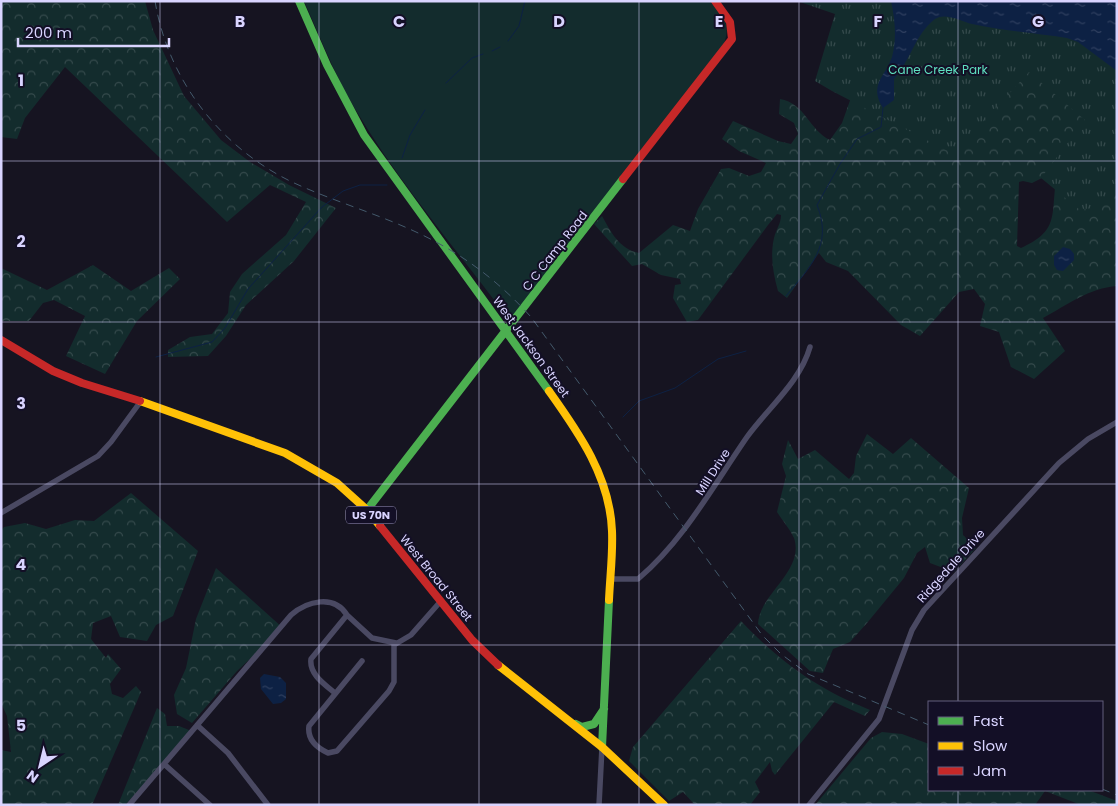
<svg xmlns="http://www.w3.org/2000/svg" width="1118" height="806" font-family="Poppins,sans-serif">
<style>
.forest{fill:url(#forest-crowns)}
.park{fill:url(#park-tufts)}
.pitch{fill:#132c2d}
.water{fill:url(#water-ripples)}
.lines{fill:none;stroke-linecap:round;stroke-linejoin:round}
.stream{stroke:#0d2144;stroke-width:1}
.street{stroke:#4a4962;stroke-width:5.5}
.fast{stroke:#4caf50;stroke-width:8}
.slow{stroke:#ffc107;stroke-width:8}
.jam{stroke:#c62828;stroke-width:8}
.rail{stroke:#43596b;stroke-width:1;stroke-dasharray:8 6;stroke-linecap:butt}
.grid{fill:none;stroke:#d9d4ff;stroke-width:1;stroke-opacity:0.55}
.labels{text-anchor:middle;stroke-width:4;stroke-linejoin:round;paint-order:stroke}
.shield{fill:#130f26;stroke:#9e99be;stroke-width:1}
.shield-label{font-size:11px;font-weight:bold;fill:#d9d4ff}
.park-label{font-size:12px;fill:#5fe0c0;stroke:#130f26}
.street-label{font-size:12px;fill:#d9d4ff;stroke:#130f26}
.grid-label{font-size:16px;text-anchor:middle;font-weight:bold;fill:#d9d4ff;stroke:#130f26;stroke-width:4;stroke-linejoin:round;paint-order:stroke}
</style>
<defs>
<pattern id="forest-crowns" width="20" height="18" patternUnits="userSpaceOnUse" patternTransform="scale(1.25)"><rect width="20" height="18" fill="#132c2d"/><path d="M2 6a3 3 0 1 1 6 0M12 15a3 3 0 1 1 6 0" fill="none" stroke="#354a4c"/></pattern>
<pattern id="park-tufts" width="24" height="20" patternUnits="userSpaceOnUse" patternTransform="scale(1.25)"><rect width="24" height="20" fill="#132c2d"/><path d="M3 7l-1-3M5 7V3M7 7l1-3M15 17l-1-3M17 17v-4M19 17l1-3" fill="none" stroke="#354a4c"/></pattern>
<pattern id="water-ripples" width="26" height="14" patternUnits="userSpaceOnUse" patternTransform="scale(1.25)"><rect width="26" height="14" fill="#0d2144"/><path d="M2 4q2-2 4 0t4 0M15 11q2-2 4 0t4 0" fill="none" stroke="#304060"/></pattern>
</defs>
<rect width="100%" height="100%" fill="#161421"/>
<path class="forest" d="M 1,1 L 145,1 L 153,30 L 184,96 L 221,140 L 250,162 L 289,185 L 336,208 L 294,261 L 246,305 L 226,336 L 208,356 L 168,357 L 168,350 L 190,337 L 212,334 L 228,313 L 230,292 L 242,274 L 286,235 L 306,202 L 270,185 L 227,222 L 65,67 L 25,118 L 17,139 L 1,137 Z
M 1029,65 L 1090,119 L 1048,175 L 1032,183 L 1023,181 L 1019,182 L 1017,246 L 1021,248 C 1059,231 1051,216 1056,180 L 1117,159 L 1117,286 C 1089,288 1067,305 1043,318 L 1065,351 L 1034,379 L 1011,367 L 999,332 L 980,326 L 985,304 L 974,289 L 959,292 L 920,336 L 901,325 L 848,271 L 826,262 L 819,253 L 787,298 L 778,291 C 773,273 770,256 774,238 C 776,229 781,224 781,215 L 777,214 L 768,225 L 698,320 L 687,322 L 673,298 L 675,285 L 681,284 L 680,279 L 661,275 L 642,264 L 632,266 L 594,224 L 602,216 C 611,232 619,249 639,253 L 673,225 L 690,231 L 698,209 L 721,169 L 729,168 L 749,176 L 761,172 L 766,163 L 739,151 L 722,139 L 733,121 L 778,141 L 791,144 L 798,134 L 794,123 L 779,114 L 780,99 C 805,103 809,130 830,140 L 842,123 L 853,92 Z
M 93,265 L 131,291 L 169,268 L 180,279 L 137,321 L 105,374 L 66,356 L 85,316 L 54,300 L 43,303 L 29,321 L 1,321 L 1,268 L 47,290 Z
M 867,434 L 893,454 L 911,438 L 969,488 L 962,518 L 963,535 L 976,548 L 954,572 L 930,563 L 925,547 L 917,553 L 904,578 L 867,623 L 850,642 L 833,649 L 823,673 L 810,671 L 758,624 C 759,594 805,571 794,538 C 790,529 782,520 777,512 L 786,476 L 782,464 L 788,440 L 798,459 L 815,450 L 849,479 L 854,473 L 856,456 Z
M 131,493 L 198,551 L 173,616 L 156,625 L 147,641 L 120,637 L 111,616 L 93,623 L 91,639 L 106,658 L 108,654 L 121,669 L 110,684 L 112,694 L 123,698 L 136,686 L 141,692 L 92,805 L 2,805 L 1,750 L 11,752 L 7,716 L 1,703 L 1,531 L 4,527 L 25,523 L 46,529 L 75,520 L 94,521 Z
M 216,568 L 283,628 L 237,671 L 192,723 L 177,714 L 174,695 L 186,668 L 196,619 Z
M 741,621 C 780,662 817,689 870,710 L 865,716 L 834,702 L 775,775 L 772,771 L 770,762 L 755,782 L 760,792 L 750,805 L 695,805 L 683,792 L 669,801 L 629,761 L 633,747 Z
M 157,708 L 165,714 L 167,726 L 179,726 L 194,732 L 125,805 L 118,805 Z
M 882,732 L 902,734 L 929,744 L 929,790 L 1088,790 L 1117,801 L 1117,805 L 1081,805 L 1045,791 L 1035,805 L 815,805 L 871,738 Z"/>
<path class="park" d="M 797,1 L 1117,1 L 1117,190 L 1100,207 L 1080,210 L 1041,178 L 1085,120 L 1029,72 L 962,145 L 946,150 L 832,91 L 815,81 L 835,14 Z"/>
<path class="pitch" d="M 304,1 L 710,1 C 724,17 731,23 724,44 L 515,314 L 510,317 L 504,313 C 449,240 387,168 343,88 C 329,60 317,30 304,1 Z"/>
<path class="water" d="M 891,1 L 1117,1 L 1117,71 L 1078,42 L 1067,38 C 1035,33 1003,31 972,24 C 961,21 945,12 935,19 C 915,34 910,62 894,79 L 894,100 L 883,108 C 868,84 886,76 892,57 C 897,38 895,20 891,1 Z
M 1063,247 L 1070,249 L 1074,254 L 1074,260 L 1063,271 L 1057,270 L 1054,265 L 1054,256 Z
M 264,674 L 280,677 L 286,683 L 286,699 L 281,703 L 273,704 L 261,689 L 260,678 Z"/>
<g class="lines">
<path class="stream" d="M 508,41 L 519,26 L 525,1
M 492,51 L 500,47
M 446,83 L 472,58 L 483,54
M 402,158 L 410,135 L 425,110
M 786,296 C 811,266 833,245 817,205 L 840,164 L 857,139 L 881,127 L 883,108
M 156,357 L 212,342 L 225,328 L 248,289 L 322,207 L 343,191 L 360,185 L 387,185
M 623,417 L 639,401 L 675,388 L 718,359 L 746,351"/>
<path class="street" d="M 1,513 L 98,456 L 111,442 L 141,401
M 612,579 L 638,579 C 684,540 713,486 747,437 C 768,408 800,382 810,347
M 347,615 L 372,638 L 396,643
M 362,661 L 309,726 C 307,740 317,748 328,753 L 337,751 L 389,691 L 394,682 L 394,645 L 411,635 L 440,602
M 197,725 L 228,753 L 268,805
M 164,764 L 210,805
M 129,805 L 291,615 C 307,601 334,594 347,615 L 311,659 C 309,674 324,684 335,693
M 599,805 L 602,747
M 809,805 L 879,719 L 912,630 L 924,610 L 1059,463 L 1088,439 L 1117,422"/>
<path class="fast" d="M 299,1 L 327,65 L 364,135 L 549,391
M 367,510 L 623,179
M 576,724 L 582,727 L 594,724 L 604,709
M 602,747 L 609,600"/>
<path class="slow" d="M 549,391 C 579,433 610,477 612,531 C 613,554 610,577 609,600
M 140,401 L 285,453 L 337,483 L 367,510 L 380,526
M 498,665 L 602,747 L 664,805"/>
<path class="jam" d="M 623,179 L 732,39 L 730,22 L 715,1
M 1,340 L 53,371 L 82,383 L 140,401
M 380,526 L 472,640 L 498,665"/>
<path class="rail" d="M 155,1 C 168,80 220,147 292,182 C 339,204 390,217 436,242 C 472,261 504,287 531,317 L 762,635 L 781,654 L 808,674 L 929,725
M 1102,789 L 1117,795"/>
</g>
<path class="grid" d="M 160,1 L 160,805M 319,1 L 319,805M 479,1 L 479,805M 639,1 L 639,805M 799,1 L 799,805M 958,1 L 958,702M 1,161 L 1117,161M 1,322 L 1117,322M 1,484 L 1117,484M 1,645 L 1117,645M 958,790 L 958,805"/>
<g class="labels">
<rect class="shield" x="346" y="506.5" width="50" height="17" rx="4"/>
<g class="shield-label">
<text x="371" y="519">US 70N</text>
</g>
<g class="park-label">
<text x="938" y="74">Cane Creek Park</text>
</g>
<g class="street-label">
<text transform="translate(555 251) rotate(-52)" y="4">C C Camp Road</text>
<text transform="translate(531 347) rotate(54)" y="4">West Jackson Street</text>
<text transform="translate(713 472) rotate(-57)" y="4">Mill Drive</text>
<text transform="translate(951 566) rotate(-48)" y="4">Ridgedale Drive</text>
<text transform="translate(436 578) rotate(51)" y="4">West Broad Street</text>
</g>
</g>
<g class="grid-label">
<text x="240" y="27">B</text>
<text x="399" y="27">C</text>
<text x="559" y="27">D</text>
<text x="719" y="27">E</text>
<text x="878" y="27">F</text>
<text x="1038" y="27">G</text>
<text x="21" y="86">1</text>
<text x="21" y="247">2</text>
<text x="21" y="409">3</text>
<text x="21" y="570">4</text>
<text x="21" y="731">5</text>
</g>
<rect width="1118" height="806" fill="none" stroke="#d9d4ff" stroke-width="5"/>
<rect x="928" y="701" width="175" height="90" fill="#130f26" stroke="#625e7d"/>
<rect x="938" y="717" width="25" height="8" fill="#4caf50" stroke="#625e7d"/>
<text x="973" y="726" font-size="15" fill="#d9d4ff">Fast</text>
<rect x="938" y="742" width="25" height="8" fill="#ffc107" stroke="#625e7d"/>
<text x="973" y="751" font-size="15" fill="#d9d4ff">Slow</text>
<rect x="938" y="767" width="25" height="8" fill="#c62828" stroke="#625e7d"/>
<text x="973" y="776" font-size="15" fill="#d9d4ff">Jam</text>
<g transform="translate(40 766) rotate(215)" stroke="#130f26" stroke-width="4" paint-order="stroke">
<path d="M0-4L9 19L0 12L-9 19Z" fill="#d9d4ff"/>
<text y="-8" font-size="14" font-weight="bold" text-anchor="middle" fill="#d9d4ff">N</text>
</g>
<path d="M18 38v8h151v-8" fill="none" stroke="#d9d4ff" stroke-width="2.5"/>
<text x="25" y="38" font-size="15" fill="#d9d4ff" stroke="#130f26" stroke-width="4" paint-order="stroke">200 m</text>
</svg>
